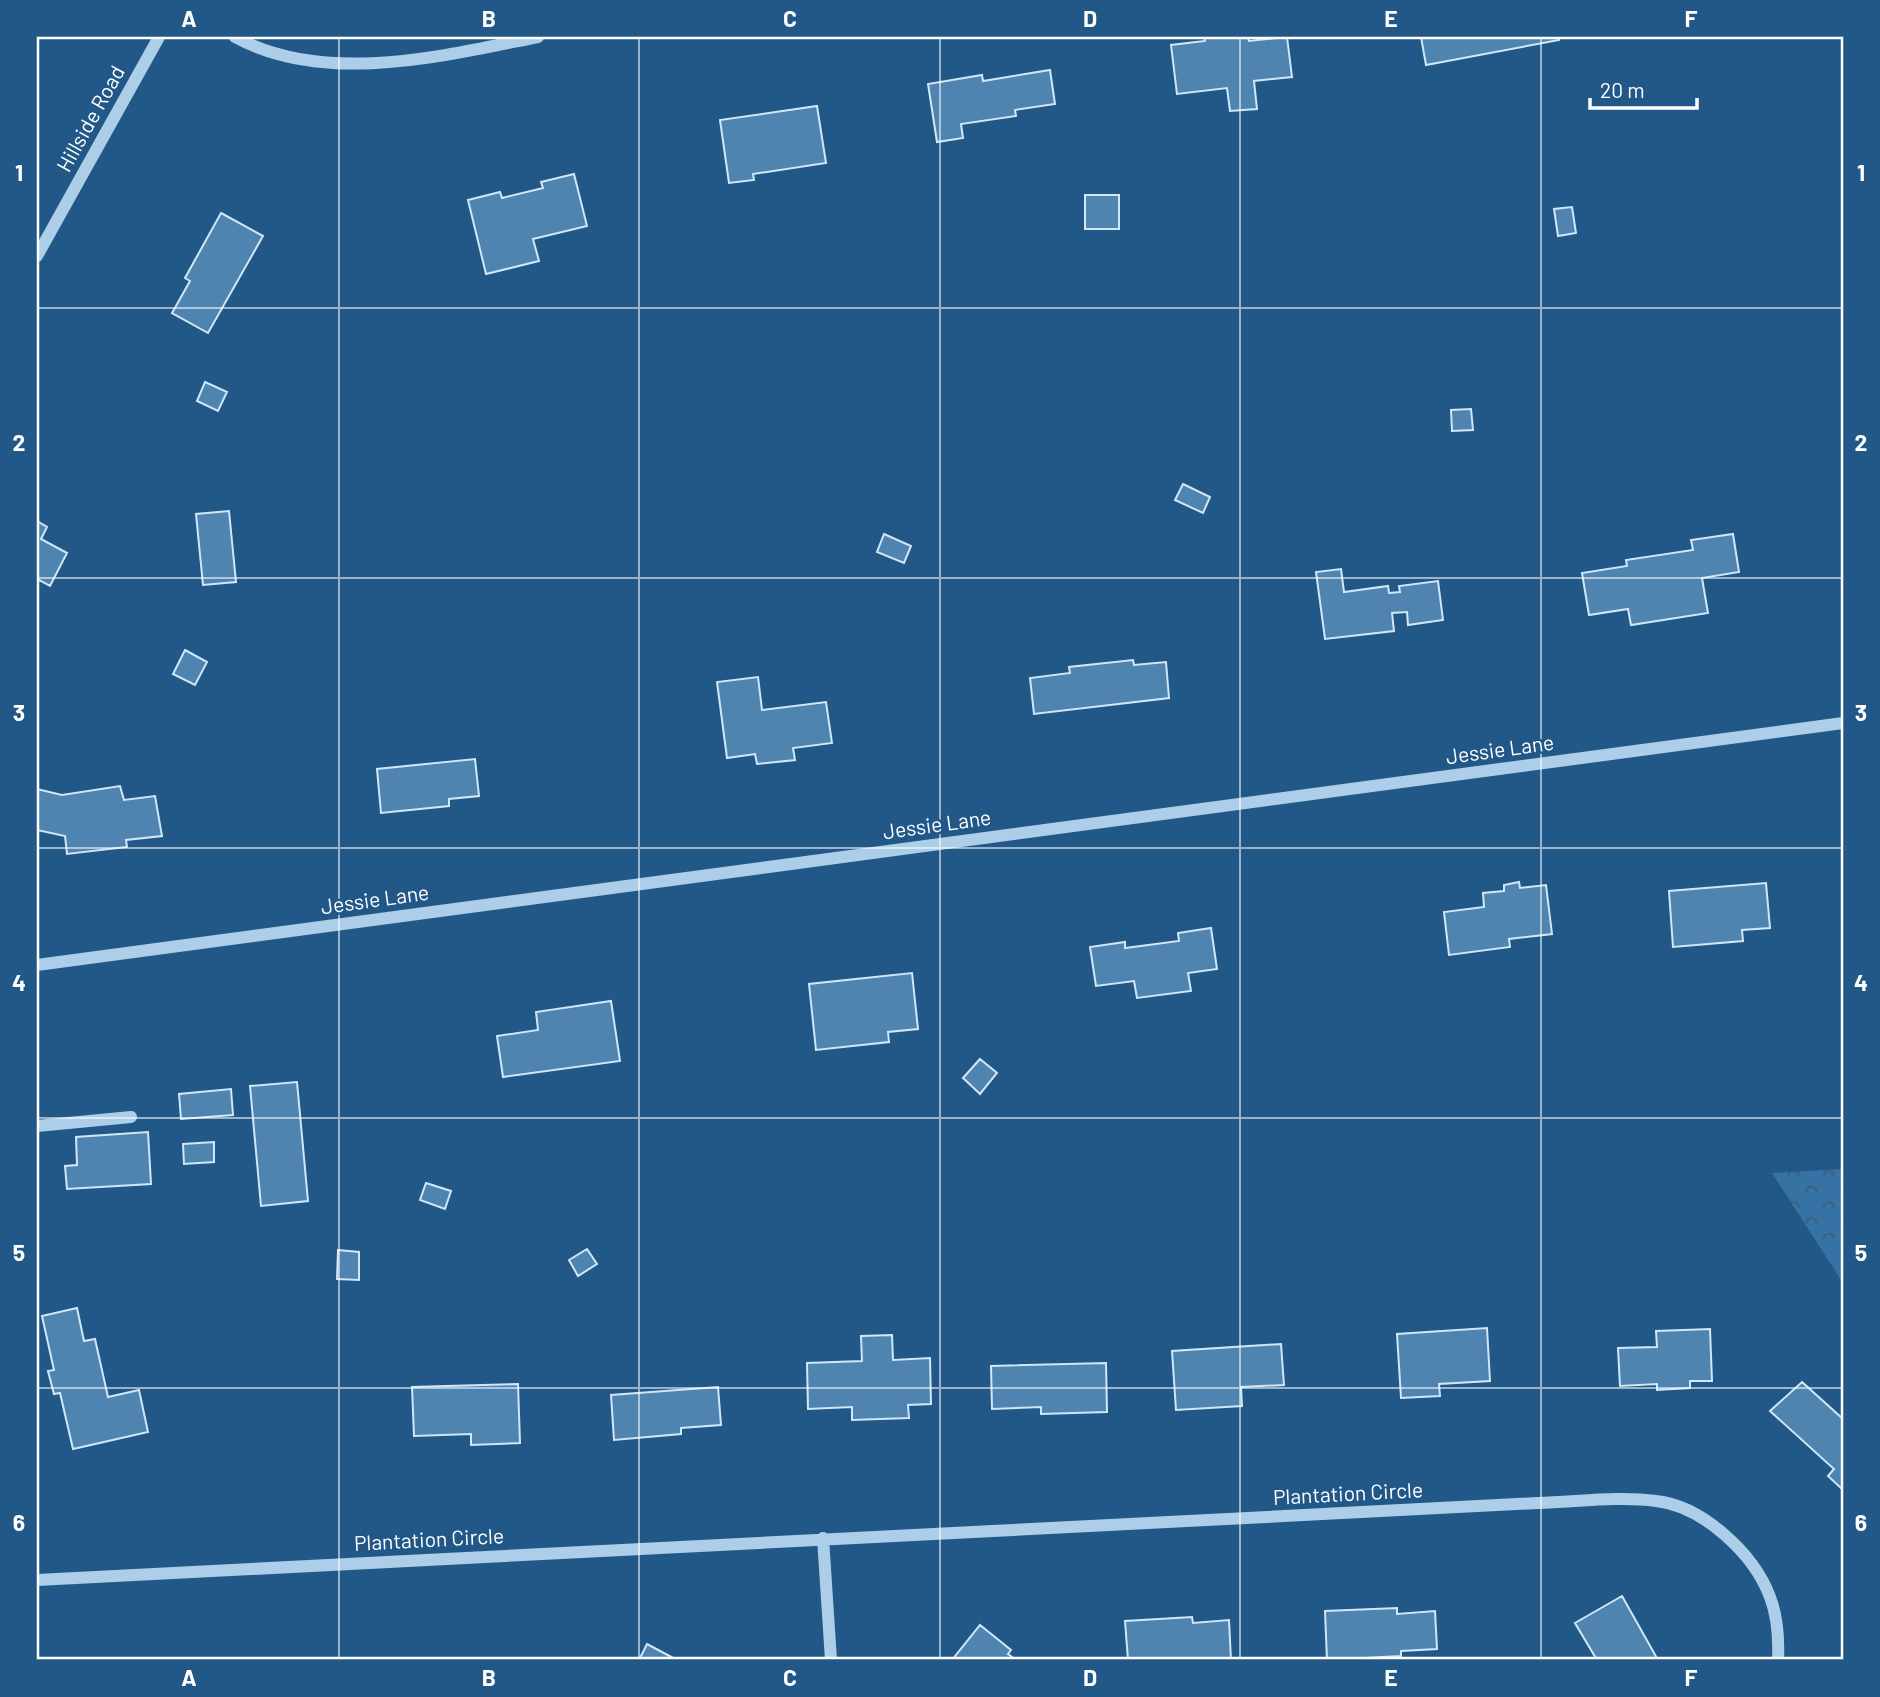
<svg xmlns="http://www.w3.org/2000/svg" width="1880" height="1697" font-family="Barlow,sans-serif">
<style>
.park{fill:url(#park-crowns)}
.building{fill:#4f84b1;stroke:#d1e6f7;stroke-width:2}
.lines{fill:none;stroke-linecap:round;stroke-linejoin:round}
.minor{stroke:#accee9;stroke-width:12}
.grid{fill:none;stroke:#fff;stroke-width:2;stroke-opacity:0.55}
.labels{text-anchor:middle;stroke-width:5;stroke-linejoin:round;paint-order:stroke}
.street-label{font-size:21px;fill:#fff;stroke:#225887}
.neatline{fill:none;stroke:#fff;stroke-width:2.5}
.grid-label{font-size:23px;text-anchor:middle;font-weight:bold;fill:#fff}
</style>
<defs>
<pattern id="park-crowns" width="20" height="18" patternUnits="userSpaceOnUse" patternTransform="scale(1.75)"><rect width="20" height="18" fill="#3672a4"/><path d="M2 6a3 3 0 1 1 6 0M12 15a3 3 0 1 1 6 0" fill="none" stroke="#435b6f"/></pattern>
</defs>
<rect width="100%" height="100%" fill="#225887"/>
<path class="park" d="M 1843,1169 L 1843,1283 L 1772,1173 Z"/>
<path class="building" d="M 1204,37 L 1248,37 L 1249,41 L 1287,37 L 1292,77 L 1254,81 L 1257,109 L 1230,111 L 1227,88 L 1177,94 L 1171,45 L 1205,41 Z
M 1421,37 L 1558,37 L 1559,40 L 1426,65 Z
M 1050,70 L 1055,104 L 1015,110 L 1016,116 L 961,124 L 963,138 L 937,142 L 928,84 L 982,75 L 983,81 Z
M 817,106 L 826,163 L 753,174 L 754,180 L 729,183 L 720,120 Z
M 574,174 L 587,226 L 533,239 L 539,261 L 486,274 L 468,200 L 500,192 L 502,198 L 543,188 L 541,182 Z
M 1085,195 L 1119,195 L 1119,229 L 1085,229 Z
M 1572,207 L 1576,233 L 1558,236 L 1554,209 Z
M 221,213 L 263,236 L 208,333 L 172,313 L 190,281 L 185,278 Z
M 205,382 L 227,392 L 218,411 L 197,401 Z
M 1471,409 L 1473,430 L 1452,431 L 1451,410 Z
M 1183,484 L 1210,497 L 1203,513 L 1175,500 Z
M 229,511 L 236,582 L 203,585 L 196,514 Z
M 37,521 L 47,527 L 41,539 L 67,553 L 50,586 L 37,579 Z
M 884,534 L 911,546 L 904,563 L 877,552 Z
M 1733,534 L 1739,572 L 1702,578 L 1708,613 L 1631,625 L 1628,609 L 1589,615 L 1582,573 L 1627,566 L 1626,560 L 1693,550 L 1691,540 Z
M 1341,569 L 1344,592 L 1388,586 L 1389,593 L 1400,592 L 1399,586 L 1438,581 L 1443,620 L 1408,625 L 1407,612 L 1392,613 L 1394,631 L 1325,639 L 1316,572 Z
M 185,650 L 207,662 L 195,685 L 173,674 Z
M 1133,660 L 1134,665 L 1166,662 L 1169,698 L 1034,714 L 1030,678 L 1070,673 L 1069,667 Z
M 758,677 L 762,710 L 826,702 L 832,743 L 793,748 L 795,760 L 757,764 L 755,754 L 727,758 L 717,682 Z
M 475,759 L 479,796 L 449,799 L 449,806 L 381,813 L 377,769 Z
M 120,786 L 124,800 L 155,796 L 162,836 L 126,840 L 127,847 L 67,854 L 65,836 L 37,830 L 37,789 L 62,795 Z
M 1519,882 L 1520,888 L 1546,885 L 1552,934 L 1509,939 L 1510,947 L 1449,955 L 1444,912 L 1484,907 L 1483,893 L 1504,891 L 1504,885 Z
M 1766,883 L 1770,928 L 1742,930 L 1743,941 L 1673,947 L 1669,891 Z
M 1211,928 L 1217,969 L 1188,973 L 1191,991 L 1137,998 L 1134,981 L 1096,986 L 1090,947 L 1125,942 L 1125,948 L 1179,941 L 1178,933 Z
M 912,973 L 918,1029 L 888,1032 L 889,1042 L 816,1050 L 809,984 Z
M 611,1001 L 620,1061 L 503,1077 L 497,1036 L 538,1030 L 536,1012 Z
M 980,1059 L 997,1073 L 980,1094 L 963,1078 Z
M 297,1082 L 308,1201 L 261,1206 L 250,1086 Z
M 231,1089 L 233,1115 L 181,1119 L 179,1094 Z
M 148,1132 L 151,1184 L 67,1189 L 65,1166 L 77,1165 L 76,1137 Z
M 214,1142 L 214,1162 L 184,1164 L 183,1144 Z
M 426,1183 L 451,1191 L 445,1209 L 420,1200 Z
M 587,1249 L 597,1264 L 578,1276 L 569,1260 Z
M 338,1250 L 359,1252 L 359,1280 L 337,1279 Z
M 77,1308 L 84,1341 L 95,1339 L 108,1397 L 139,1390 L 148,1432 L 73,1449 L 60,1393 L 54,1394 L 48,1371 L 54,1370 L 42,1316 Z
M 1487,1328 L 1490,1381 L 1439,1384 L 1440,1396 L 1401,1398 L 1397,1334 Z
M 1710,1329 L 1712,1381 L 1690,1381 L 1690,1388 L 1657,1390 L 1657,1384 L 1620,1386 L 1618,1348 L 1657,1347 L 1656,1331 Z
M 892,1335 L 893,1360 L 930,1358 L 931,1404 L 908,1405 L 909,1418 L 852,1420 L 852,1407 L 808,1409 L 807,1363 L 862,1361 L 861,1336 Z
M 1281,1344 L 1284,1385 L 1241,1387 L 1242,1406 L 1176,1410 L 1172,1351 Z
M 1106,1363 L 1107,1412 L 1041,1414 L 1041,1407 L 992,1409 L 991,1366 Z
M 1802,1382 L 1843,1419 L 1843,1490 L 1828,1476 L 1834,1469 L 1770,1411 Z
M 518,1384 L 520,1443 L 471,1445 L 471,1434 L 414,1436 L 412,1387 Z
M 718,1387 L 721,1425 L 681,1428 L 681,1434 L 614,1440 L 611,1395 Z
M 1622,1596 L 1658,1660 L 1597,1660 L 1575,1623 Z
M 1397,1608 L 1397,1614 L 1435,1611 L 1437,1649 L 1401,1651 L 1401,1656 L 1327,1660 L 1325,1611 Z
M 1192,1617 L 1193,1623 L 1229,1620 L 1231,1660 L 1128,1660 L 1125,1621 Z
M 980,1625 L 1011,1650 L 1008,1654 L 1016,1660 L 952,1660 Z
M 647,1644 L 677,1660 L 639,1660 Z"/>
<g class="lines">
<path class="minor" d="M 235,37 C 325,86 443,56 538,37
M 37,256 L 159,37
M 37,965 L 1843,723
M 37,1126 L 131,1117
M 823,1538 L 831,1660
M 37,1580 L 1538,1503 C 1577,1502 1618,1496 1656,1501 C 1703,1506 1754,1554 1770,1597 C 1778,1618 1779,1638 1778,1660"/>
</g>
<path class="grid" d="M 339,37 L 339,1660M 639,37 L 639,1660M 940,37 L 940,1660M 1240,37 L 1240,1660M 1541,37 L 1541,1660M 37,308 L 1843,308M 37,578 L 1843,578M 37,848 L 1843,848M 37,1118 L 1843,1118M 37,1388 L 1843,1388"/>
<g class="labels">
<g class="street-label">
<text transform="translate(91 119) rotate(-61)" y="7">Hillside Road</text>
<text transform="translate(1500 750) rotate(-8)" y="7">Jessie Lane</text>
<text transform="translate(937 825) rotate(-8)" y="7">Jessie Lane</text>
<text transform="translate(375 900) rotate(-8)" y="7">Jessie Lane</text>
<text transform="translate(1348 1494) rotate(-3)" y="7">Plantation Circle</text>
<text transform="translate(429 1540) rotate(-3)" y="7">Plantation Circle</text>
</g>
</g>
<rect width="1880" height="1697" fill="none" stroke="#225887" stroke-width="77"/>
<path d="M1590 98v10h107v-10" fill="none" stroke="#ffffff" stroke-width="3.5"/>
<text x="1600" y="98" font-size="21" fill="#ffffff" stroke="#225887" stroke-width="5" paint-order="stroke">20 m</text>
<rect x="38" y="38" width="1804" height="1620" class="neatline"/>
<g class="grid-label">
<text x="189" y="27">A</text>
<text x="489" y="27">B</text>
<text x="790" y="27">C</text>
<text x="1090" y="27">D</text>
<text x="1391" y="27">E</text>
<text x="1691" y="27">F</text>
<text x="19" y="181">1</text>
<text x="1861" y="181">1</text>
<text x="19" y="451">2</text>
<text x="1861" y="451">2</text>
<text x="19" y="721">3</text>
<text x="1861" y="721">3</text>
<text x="19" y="991">4</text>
<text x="1861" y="991">4</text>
<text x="19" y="1261">5</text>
<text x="1861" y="1261">5</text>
<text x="19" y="1531">6</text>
<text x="1861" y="1531">6</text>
<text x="189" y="1686">A</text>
<text x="489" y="1686">B</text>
<text x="790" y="1686">C</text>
<text x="1090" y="1686">D</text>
<text x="1391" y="1686">E</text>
<text x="1691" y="1686">F</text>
</g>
</svg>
